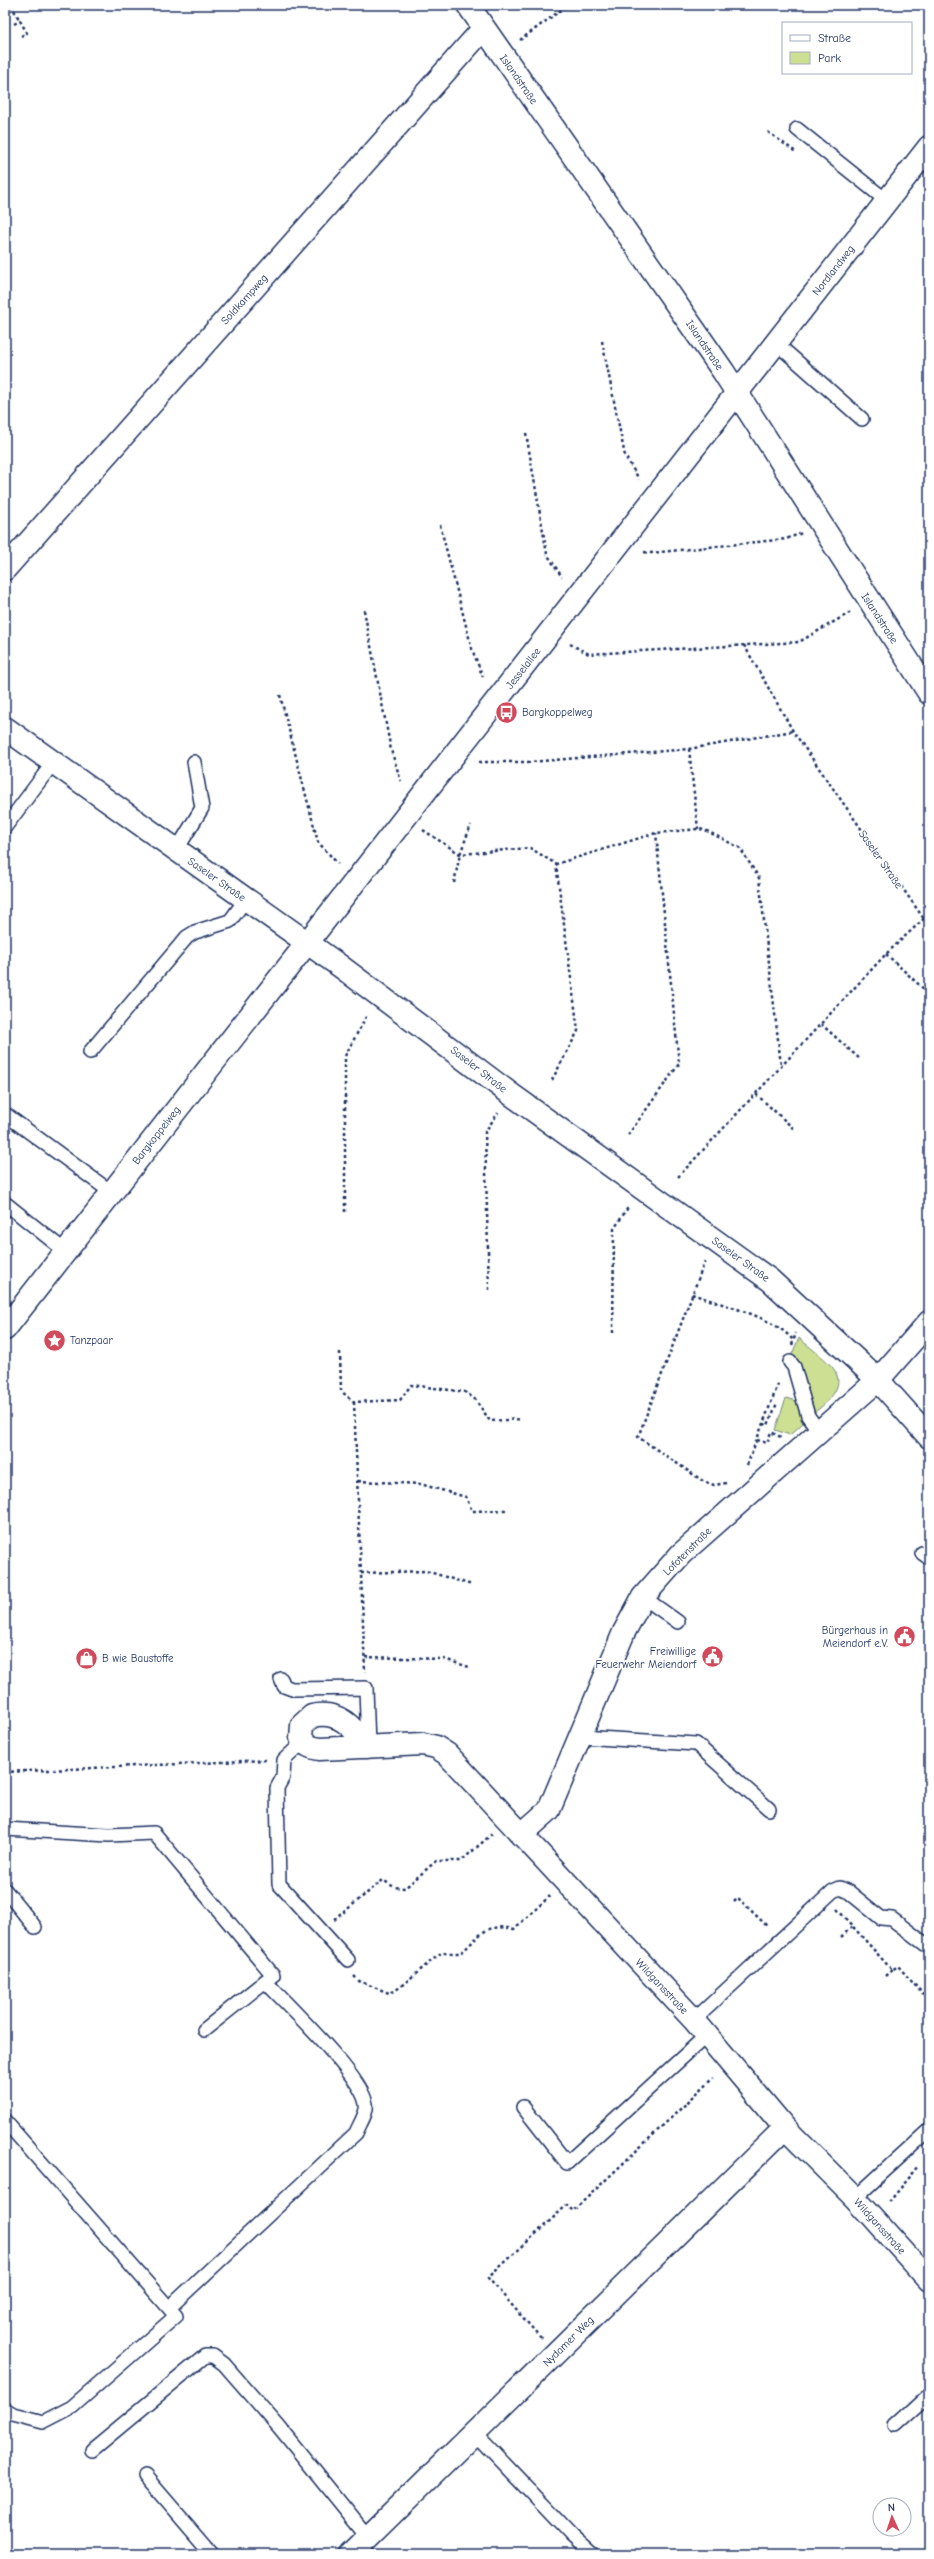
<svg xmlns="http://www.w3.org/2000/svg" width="934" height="2559" font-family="'Comic Neue',sans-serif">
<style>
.green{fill:#ccdf93;stroke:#748778}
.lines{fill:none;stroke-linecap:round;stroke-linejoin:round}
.lane-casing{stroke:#1b2f5e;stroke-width:16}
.street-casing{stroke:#1b2f5e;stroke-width:25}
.secondary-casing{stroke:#1b2f5e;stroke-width:25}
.path{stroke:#1b2f5e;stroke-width:2.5;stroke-dasharray:3 3;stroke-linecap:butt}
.lane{stroke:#fff;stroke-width:13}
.street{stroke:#fff;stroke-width:22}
.secondary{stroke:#fff;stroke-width:22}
.labels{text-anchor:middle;stroke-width:4;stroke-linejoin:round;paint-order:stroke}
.street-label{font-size:11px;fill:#1b2f5e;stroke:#fff}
.poi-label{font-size:11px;fill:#1b2f5e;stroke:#fff;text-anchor:start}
</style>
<rect width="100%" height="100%" fill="#fff"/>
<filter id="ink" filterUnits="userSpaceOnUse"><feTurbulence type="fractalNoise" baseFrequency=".025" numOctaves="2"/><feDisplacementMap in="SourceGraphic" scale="8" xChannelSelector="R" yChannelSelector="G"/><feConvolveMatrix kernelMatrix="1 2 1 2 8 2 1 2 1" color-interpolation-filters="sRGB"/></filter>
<g filter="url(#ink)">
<path class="green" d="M 799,1338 C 830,1365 860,1377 815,1412 L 792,1354 Z
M 786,1398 L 796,1401 L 803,1423 L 790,1435 L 775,1430 Z"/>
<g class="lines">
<defs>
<path id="lane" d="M 797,129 L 887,201
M 776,343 L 862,419
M 5,827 L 53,763
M 176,851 L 202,808 L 194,762
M 90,1052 L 187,937 L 195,932 L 230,921 L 246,899
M 5,1114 L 111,1192
M 5,1203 L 65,1251
M 790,1362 L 794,1367 L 808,1416 L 819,1431
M 922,1553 L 929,1558
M 643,1597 L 678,1622
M 281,1679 L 284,1686 L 292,1689 L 366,1688 L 368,1746
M 581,1737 L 696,1744 L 769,1809
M 303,1742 L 284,1760 L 283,1777 L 277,1788 L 279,1884 L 348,1960
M 5,1829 L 109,1835 L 154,1833 L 273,1975 L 204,2030
M 5,1890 L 35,1927
M 694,2020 L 833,1891 L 840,1888 L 849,1892 L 881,1918 L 892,1919 L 929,1947
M 523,2107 L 567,2163 L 707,2035
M 5,2121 L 176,2316 L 72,2407 L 43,2422 L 13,2414 L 5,2409
M 855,2198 L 929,2130
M 169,2308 L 356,2133 C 359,2125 368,2112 366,2104 C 362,2076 287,2005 265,1981
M 896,2426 L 929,2396
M 475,2433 L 573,2536 L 593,2554
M 92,2450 L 205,2356 L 213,2356 L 224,2364 L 279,2427 L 368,2537
M 145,2476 L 212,2554"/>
<path id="street" d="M 468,5 L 723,371 L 929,693
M 5,569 L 483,29
M 5,1329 L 307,943
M 368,1747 C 353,1727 339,1710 312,1716 L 302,1725 L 301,1738 C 305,1746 312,1748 320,1749 L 423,1744 L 436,1747 L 447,1754 L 694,2020 L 785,2128 L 855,2198 L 929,2280
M 521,1835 L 549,1810 L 624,1632 L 643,1597 L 681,1554 L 878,1380 L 929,1322
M 351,2554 L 785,2128"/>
<path id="secondary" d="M 5,728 L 340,966 L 512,1095 L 770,1280 L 878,1380 L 929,1437
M 307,943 L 929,147"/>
</defs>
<use href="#lane" class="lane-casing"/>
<use href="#street" class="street-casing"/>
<use href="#secondary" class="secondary-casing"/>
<path class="path" d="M 11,5 L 27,33 L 21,36
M 8,13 L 13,10
M 14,24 L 20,21
M 520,40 L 568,5
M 768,132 L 797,153
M 602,341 L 625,456 L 639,479
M 526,433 L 547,554 L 562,577
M 440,525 L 472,649 L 483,677
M 644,552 L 651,553 L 786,539 L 802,533
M 364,610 L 391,750 L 401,781
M 570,644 L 589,654 L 799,642 L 851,612
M 744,645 L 793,731 L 924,919
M 280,695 L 318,842 L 338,864
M 689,749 L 698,829
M 479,762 L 530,762 L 689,749 L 793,731
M 423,830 L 460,854 L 530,848 L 556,864 L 656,833 L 698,829 L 705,830 L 740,848 L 759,878 L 781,1065
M 454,883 L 460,854 L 471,825
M 886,954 L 929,994
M 821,1024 L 861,1060
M 552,1080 L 578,1031 L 556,864
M 756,1094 L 794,1129
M 628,1135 L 679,1064 L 656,833
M 678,1177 L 886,954 L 929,914
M 345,1212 L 345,1056 L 367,1015
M 705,1261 L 638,1437 L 703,1481 L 714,1485 L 726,1483
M 489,1290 L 485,1132 L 498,1113
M 692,1294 C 722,1305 773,1316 793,1340
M 613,1333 L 614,1229 L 629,1206
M 792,1345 L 796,1333
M 340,1352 L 341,1391 L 354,1402 L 400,1400 L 411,1385 L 465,1392 L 476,1400 L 490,1421 L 522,1419
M 354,1402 L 365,1672
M 763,1424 L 768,1425 L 777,1403
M 757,1440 L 767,1443 L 771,1432 L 781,1437
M 747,1465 L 779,1382
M 358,1481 L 420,1484 L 466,1497 L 472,1511 L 506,1510
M 361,1573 L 426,1571 L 472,1585
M 365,1657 L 444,1659 L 469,1667
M 5,1772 L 266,1760
M 734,1902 L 738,1898 L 767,1926
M 837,1909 L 892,1970 L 898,1966 L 929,2001
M 334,1920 L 383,1880 L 394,1887 L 405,1888 L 436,1861 L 461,1861 L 492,1834
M 841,1937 L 853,1926
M 354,1976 L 359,1981 L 389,1993 L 395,1991 L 441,1953 L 461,1953 C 482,1934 484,1923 514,1929 L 550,1896
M 885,1976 L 892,1970
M 888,2202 L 918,2166
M 541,2338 L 488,2278 L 567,2205 L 573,2211 L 714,2077"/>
<use href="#lane" class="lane"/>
<use href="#street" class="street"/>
<use href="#secondary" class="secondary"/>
</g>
</g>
<defs>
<symbol id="bus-disc" viewBox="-11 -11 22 22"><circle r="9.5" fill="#d1495b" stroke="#fff"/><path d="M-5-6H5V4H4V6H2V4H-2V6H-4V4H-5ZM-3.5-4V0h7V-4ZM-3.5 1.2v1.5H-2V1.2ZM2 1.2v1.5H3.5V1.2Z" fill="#fff"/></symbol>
<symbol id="sight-disc" viewBox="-11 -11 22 22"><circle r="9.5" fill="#d1495b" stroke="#fff"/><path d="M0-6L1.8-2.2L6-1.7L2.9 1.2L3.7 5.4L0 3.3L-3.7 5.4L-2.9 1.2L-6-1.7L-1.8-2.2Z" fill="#fff"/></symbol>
<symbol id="civic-disc" viewBox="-11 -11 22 22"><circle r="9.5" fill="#d1495b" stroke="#fff"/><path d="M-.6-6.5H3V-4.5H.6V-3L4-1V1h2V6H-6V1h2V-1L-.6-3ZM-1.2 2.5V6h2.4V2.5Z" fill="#fff"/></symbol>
<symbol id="shop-disc" viewBox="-11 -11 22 22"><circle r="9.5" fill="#d1495b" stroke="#fff"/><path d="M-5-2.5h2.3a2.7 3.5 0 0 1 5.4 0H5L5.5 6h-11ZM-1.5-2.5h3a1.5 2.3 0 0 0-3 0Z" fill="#fff"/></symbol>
</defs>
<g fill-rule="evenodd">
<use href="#bus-disc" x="494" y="700" width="25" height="25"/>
<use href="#sight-disc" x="42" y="1328" width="25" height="25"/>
<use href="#civic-disc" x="892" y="1624" width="25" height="25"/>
<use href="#civic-disc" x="700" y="1644" width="25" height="25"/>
<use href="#shop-disc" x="74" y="1646" width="25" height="25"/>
</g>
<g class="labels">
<g class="street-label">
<text transform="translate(519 79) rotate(55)" y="4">Islandstraße</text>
<text transform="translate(833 270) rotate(-52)" y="4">Nordlandweg</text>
<text transform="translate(244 299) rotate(-48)" y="4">Soldkampweg</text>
<text transform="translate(705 345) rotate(56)" y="4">Islandstraße</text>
<text transform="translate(880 618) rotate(57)" y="4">Islandstraße</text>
<text transform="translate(523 668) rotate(-52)" y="4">Jesselallee</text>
<text transform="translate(881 859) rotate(55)" y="4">Saseler Straße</text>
<text transform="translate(217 879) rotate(35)" y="4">Saseler Straße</text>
<text transform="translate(479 1069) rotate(38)" y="4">Saseler Straße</text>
<text transform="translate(156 1135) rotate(-52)" y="4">Bargkoppelweg</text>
<text transform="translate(741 1259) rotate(36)" y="4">Saseler Straße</text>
<text transform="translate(687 1551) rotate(-45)" y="4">Lofotenstraße</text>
<text transform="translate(662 1986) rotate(47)" y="4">Wildgansstraße</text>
<text transform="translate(880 2226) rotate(48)" y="4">Wildgansstraße</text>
<text transform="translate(568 2341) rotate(-45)" y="4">Nydamer Weg</text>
</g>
<g class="poi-label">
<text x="522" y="716">Bargkoppelweg</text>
<text x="70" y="1344">Tanzpaar</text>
<text x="888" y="1634" text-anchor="end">Bürgerhaus in<tspan x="888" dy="13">Meiendorf e.V.</tspan></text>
<text x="696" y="1655" text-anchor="end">Freiwillige<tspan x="696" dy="13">Feuerwehr Meiendorf</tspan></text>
<text x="102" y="1662">B wie Baustoffe</text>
</g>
</g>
<rect width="934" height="2559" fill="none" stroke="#fff" stroke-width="20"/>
<rect x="10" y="10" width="914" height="2539" fill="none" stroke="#1b2f5e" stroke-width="1.5" filter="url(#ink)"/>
<rect x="782" y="22" width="130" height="52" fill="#ffffff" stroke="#a4acbf"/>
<rect x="790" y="35" width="20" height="6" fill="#ffffff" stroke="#a4acbf"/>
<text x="818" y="42" font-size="12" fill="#1b2f5e">Straße</text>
<rect x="790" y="52" width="20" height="12" fill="#ccdf93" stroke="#a4acbf"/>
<text x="818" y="62" font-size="12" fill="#1b2f5e">Park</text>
<g transform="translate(892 2517) rotate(357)"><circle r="19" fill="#ffffff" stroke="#a4acbf"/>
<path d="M0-3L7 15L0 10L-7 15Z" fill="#d1495b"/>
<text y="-6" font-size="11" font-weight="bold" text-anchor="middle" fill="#1b2f5e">N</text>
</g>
</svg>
